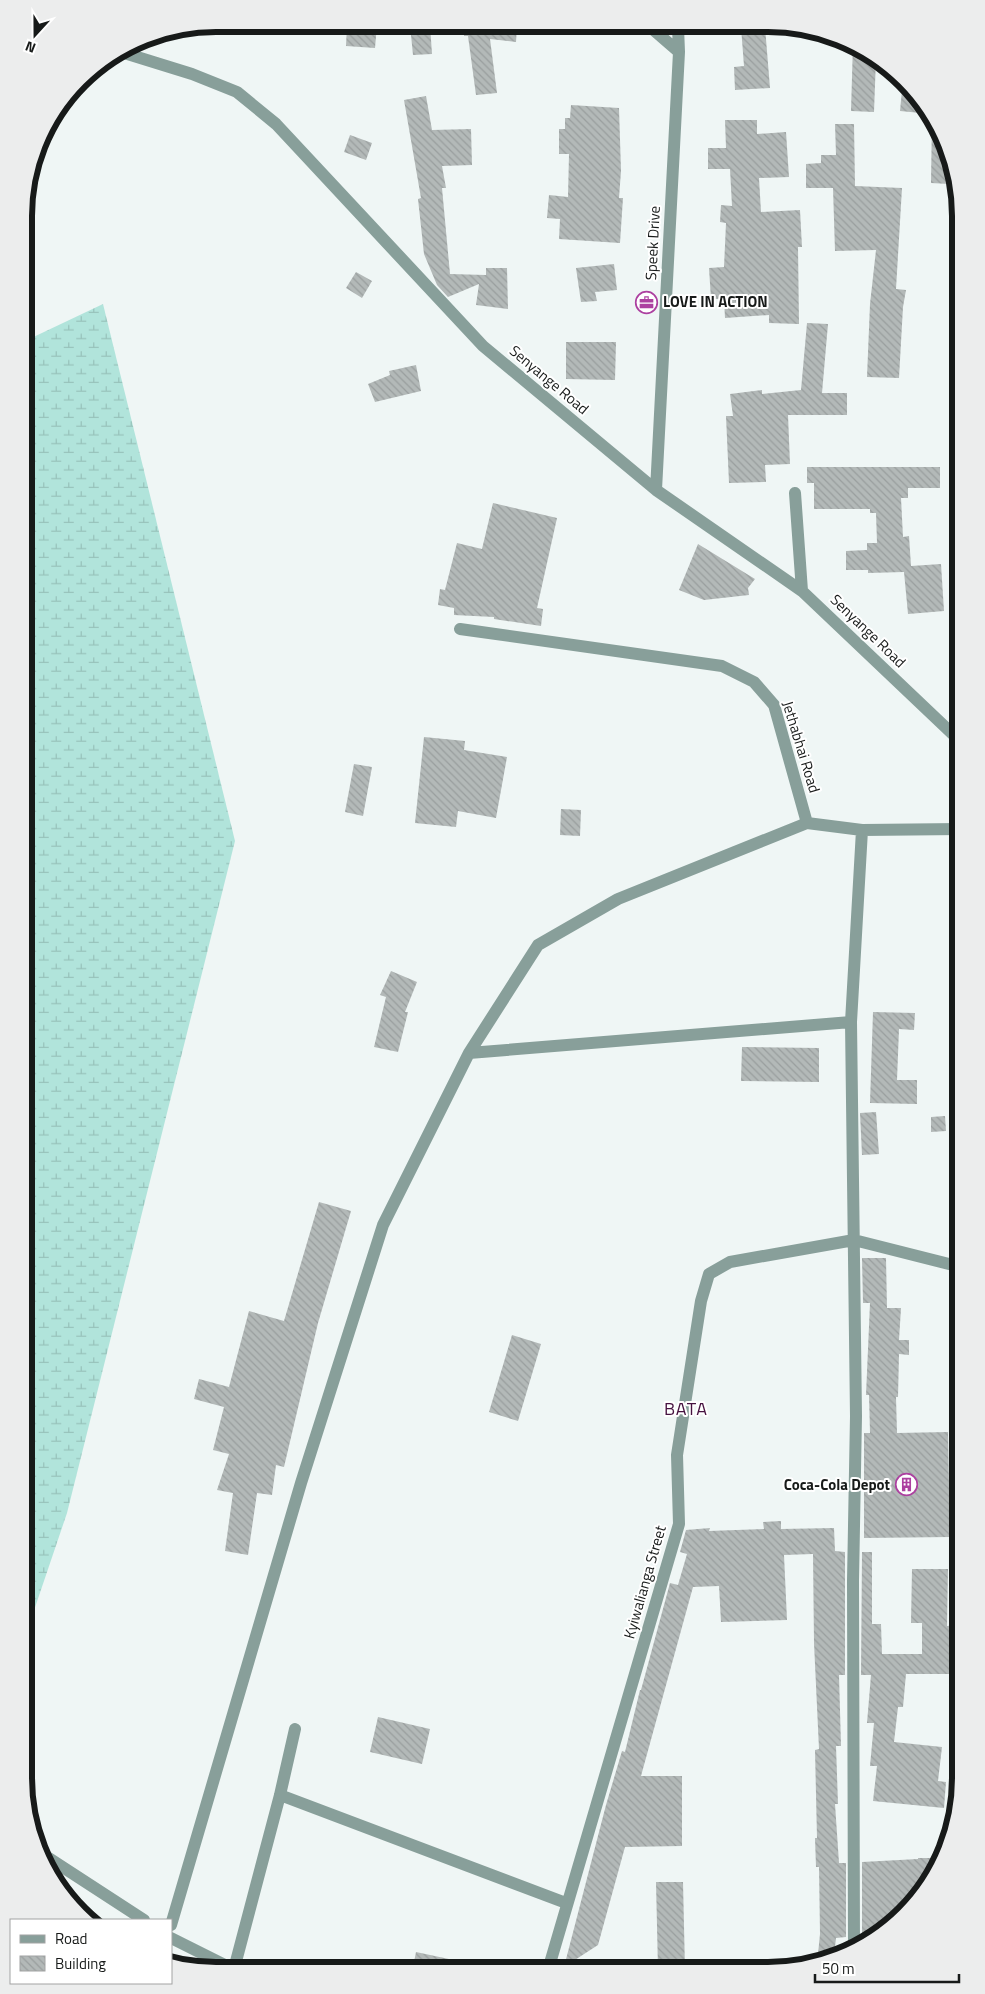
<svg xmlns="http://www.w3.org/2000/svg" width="985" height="1994" font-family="'Titillium Web',sans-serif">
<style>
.wetland{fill:url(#wetland-marsh)}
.building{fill:url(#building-back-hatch)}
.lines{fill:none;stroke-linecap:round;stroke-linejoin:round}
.minor{stroke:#889f9a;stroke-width:12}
.labels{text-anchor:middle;stroke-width:4;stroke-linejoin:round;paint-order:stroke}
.street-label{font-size:15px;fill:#171a19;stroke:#fff}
.poi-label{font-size:15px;font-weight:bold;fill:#171a19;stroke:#fff;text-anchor:start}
.quarter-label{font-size:18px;letter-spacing:1px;fill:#461240;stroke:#fff}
.rim{fill:none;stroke:#171a19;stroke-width:6}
</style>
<defs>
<pattern id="wetland-marsh" width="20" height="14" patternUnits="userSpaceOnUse" patternTransform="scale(1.25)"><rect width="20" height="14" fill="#b1e4db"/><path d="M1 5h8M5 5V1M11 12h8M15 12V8" fill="none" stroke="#98c3bb"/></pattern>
<pattern id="building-back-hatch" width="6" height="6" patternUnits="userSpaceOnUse" patternTransform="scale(1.25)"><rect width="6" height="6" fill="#b3b9b8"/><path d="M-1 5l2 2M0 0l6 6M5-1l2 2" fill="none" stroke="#999e9e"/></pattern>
</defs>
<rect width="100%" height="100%" fill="#eff6f5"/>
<path class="wetland" d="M 103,304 L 235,841 L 67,1513 L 24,1640 L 25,341 Z"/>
<path class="building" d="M 347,25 L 377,25 L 375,48 L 346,46 Z
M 410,25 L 430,25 L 432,54 L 413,55 Z
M 465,25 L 517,26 L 516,42 L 490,39 L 497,93 L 476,95 L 468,36 L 464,36 Z
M 741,27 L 765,27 L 770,88 L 735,90 L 734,67 L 744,66 Z
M 853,43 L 876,58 L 874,112 L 851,111 Z
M 903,80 L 929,109 L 931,114 L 900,111 Z
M 426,96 L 432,130 L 471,129 L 472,165 L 442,166 L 446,188 L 442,188 L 450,274 L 486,275 L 486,268 L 507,268 L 508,309 L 476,305 L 479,284 L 448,297 L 437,285 L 424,254 L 418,199 L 421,198 L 404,100 Z
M 571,105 L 619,108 L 621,171 L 619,198 L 623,198 L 620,243 L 559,239 L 560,219 L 547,218 L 549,195 L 568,197 L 569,154 L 559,154 L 559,129 L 565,129 L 565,118 L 570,118 Z
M 932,116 L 950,152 L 949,184 L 931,183 Z
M 725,120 L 757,120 L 757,134 L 786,132 L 789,177 L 759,178 L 761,212 L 800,210 L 802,247 L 798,247 L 799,324 L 769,323 L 769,315 L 725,318 L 724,299 L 711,299 L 709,268 L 724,267 L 726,223 L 720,222 L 721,205 L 732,206 L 730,169 L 708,169 L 708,148 L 726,148 Z
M 835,124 L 854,124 L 855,186 L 902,188 L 896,289 L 906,290 L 903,307 L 899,378 L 867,377 L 870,304 L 876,250 L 835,251 L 833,188 L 806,188 L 806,164 L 821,163 L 821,155 L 836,155 Z
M 350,135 L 372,143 L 366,160 L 344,152 Z
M 614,264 L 617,290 L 595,292 L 597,301 L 581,302 L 576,268 Z
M 356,272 L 372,281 L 362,298 L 346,288 Z
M 807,323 L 828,324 L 822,393 L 847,393 L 847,415 L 788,415 L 790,464 L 765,465 L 766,482 L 729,483 L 726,416 L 733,416 L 730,394 L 762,390 L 762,394 L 801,390 Z
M 566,342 L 616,342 L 615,380 L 566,379 Z
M 416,365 L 421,391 L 375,402 L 368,384 L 390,375 L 389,371 Z
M 807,467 L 940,467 L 940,488 L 908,488 L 908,498 L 901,498 L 903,537 L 909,536 L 911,566 L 941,564 L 944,611 L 908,614 L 904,572 L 868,573 L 868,570 L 846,570 L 846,551 L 867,550 L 867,543 L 877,543 L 876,513 L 870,513 L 870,509 L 814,509 L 814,483 L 807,483 Z
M 493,503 L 557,518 L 537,608 L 543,609 L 541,626 L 494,619 L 494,617 L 454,615 L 454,608 L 438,605 L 440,589 L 445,590 L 457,543 L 482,549 Z
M 698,544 L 755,579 L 748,588 L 749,595 L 704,600 L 679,590 Z
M 424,737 L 465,741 L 464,750 L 507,757 L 496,818 L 458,811 L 456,827 L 415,823 Z
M 354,764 L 372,767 L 363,816 L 345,812 Z
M 561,809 L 581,810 L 580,836 L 560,835 Z
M 391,971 L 417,982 L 405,1012 L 408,1012 L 398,1052 L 374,1047 L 386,997 L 380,995 Z
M 873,1012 L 915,1013 L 914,1030 L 899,1029 L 897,1080 L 917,1080 L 917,1104 L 870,1103 Z
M 742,1047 L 819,1048 L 819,1082 L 741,1081 Z
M 876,1112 L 879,1154 L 862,1155 L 860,1113 Z
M 945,1116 L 946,1131 L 931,1132 L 931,1117 Z
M 319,1202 L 351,1211 L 318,1323 L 284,1467 L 276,1465 L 272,1495 L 257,1493 L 248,1555 L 225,1551 L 233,1493 L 217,1490 L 229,1454 L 213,1450 L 224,1407 L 194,1399 L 199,1379 L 229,1387 L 249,1311 L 284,1321 Z
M 862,1258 L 886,1258 L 887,1308 L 901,1308 L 899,1340 L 909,1340 L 909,1355 L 899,1354 L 898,1397 L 896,1397 L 897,1433 L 948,1432 L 950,1537 L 864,1538 L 864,1433 L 870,1433 L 869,1395 L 866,1395 L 870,1303 L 863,1303 Z
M 512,1335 L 541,1344 L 518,1421 L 489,1412 Z
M 781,1521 L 781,1529 L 834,1528 L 835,1551 L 845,1552 L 845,1675 L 839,1675 L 841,1746 L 836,1746 L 838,1804 L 835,1804 L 839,1863 L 846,1863 L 846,1937 L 836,1938 L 834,1956 L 818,1954 L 820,1934 L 819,1867 L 816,1867 L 815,1838 L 817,1838 L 815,1750 L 819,1749 L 814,1643 L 813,1554 L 784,1555 L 787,1620 L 721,1622 L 719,1586 L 693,1587 L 641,1776 L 682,1776 L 682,1846 L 625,1847 L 598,1945 L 564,1967 L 606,1805 L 622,1751 L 625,1752 L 640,1690 L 641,1690 L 670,1583 L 678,1585 L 687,1554 L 680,1552 L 686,1530 L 710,1528 L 709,1531 L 764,1529 L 763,1522 Z
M 862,1552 L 872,1552 L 872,1624 L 881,1624 L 882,1654 L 922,1654 L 922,1623 L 911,1623 L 912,1569 L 948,1569 L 947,1626 L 957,1625 L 958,1674 L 906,1674 L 903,1707 L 898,1707 L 894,1742 L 942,1747 L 938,1781 L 946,1782 L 944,1808 L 873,1801 L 877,1766 L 870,1766 L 874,1723 L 867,1723 L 871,1675 L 861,1675 Z
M 378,1717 L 430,1729 L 422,1764 L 370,1752 Z
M 918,1858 L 943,1858 L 921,1895 L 876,1938 L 865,1943 L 865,1937 L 862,1937 L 862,1862 L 918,1859 Z
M 656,1882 L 683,1882 L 685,1970 L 658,1970 Z
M 416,1952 L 463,1962 L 462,1969 L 413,1967 Z"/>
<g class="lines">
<path class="minor" d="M 649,26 L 679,52
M 121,52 L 192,74 L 237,92 L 276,124 L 483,346 L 656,490 L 802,591 L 961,742
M 656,490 L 679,52 L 678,27
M 795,493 L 802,591
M 460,629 L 722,666 L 754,682 L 774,705 L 807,823
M 469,1053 L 851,1022
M 280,1795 L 566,1903
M 41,1853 L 144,1920
M 171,1925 L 301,1483 L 383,1225 L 469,1053 L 538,945 L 618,899 L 807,823 L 862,830 L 961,829
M 171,1938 L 233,1969
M 854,1948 L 853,1581 L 856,1416 L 851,1022 L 862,830
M 234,1969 L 280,1795 L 295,1729
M 548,1970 L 679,1524 L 677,1455 L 701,1301 L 709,1274 L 730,1262 L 854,1240 L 961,1267"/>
</g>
<defs>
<symbol id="office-ring" viewBox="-11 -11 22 22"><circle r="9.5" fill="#fff" stroke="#ac40a0" stroke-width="1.5"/><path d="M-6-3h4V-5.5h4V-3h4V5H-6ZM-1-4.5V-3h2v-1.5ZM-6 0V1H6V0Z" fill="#ac40a0"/></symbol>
<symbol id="building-ring" viewBox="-11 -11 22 22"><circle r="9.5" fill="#fff" stroke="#ac40a0" stroke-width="1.5"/><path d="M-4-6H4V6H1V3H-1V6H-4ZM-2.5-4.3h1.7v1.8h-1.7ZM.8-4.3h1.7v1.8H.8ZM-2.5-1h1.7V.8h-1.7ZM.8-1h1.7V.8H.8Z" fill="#ac40a0"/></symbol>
</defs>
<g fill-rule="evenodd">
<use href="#office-ring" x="634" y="290" width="25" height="25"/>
<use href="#building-ring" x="894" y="1472" width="25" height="25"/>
</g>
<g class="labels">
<g class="street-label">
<text transform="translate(653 243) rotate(-87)" y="5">Speek Drive</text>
<text transform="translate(549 380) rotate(40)" y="5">Senyange Road</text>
<text transform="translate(868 631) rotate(44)" y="5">Senyange Road</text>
<text transform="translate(801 747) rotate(73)" y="5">Jethabhai Road</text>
<text transform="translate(645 1582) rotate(-74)" y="5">Kyiwalianga Street</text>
</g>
<g class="poi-label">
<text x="663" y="307">LOVE IN ACTION</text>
<text x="890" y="1490" text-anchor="end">Coca-Cola Depot</text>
</g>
<g class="quarter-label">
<text x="686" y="1415">BATA</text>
</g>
</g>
<path d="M0 0H985V1994H0ZM216 32H768A184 184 0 0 1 952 216V1778A184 184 0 0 1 768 1962H216A184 184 0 0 1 32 1778V216A184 184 0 0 1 216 32Z" fill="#eceded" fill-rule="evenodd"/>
<path class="rim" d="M216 32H768A184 184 0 0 1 952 216V1778A184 184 0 0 1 768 1962H216A184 184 0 0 1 32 1778V216A184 184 0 0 1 216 32Z"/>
<rect x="10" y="1919" width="162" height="65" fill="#ffffff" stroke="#a2a3a3"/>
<rect x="20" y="1935" width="25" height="8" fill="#889f9a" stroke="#a2a3a3"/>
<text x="55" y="1944" font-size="15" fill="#171a19">Road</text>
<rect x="20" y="1956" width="25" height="15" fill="url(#building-back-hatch)" stroke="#a2a3a3"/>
<text x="55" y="1969" font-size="15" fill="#171a19">Building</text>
<g transform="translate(35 35) rotate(201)" stroke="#ffffff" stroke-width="4" paint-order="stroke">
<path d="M0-4L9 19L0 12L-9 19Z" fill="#171a19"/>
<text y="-8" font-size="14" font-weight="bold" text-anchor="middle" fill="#171a19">N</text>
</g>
<path d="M815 1974v8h144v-8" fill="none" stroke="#171a19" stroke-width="2.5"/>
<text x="822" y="1974" font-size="15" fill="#171a19" stroke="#ffffff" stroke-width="4" paint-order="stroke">50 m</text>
</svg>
